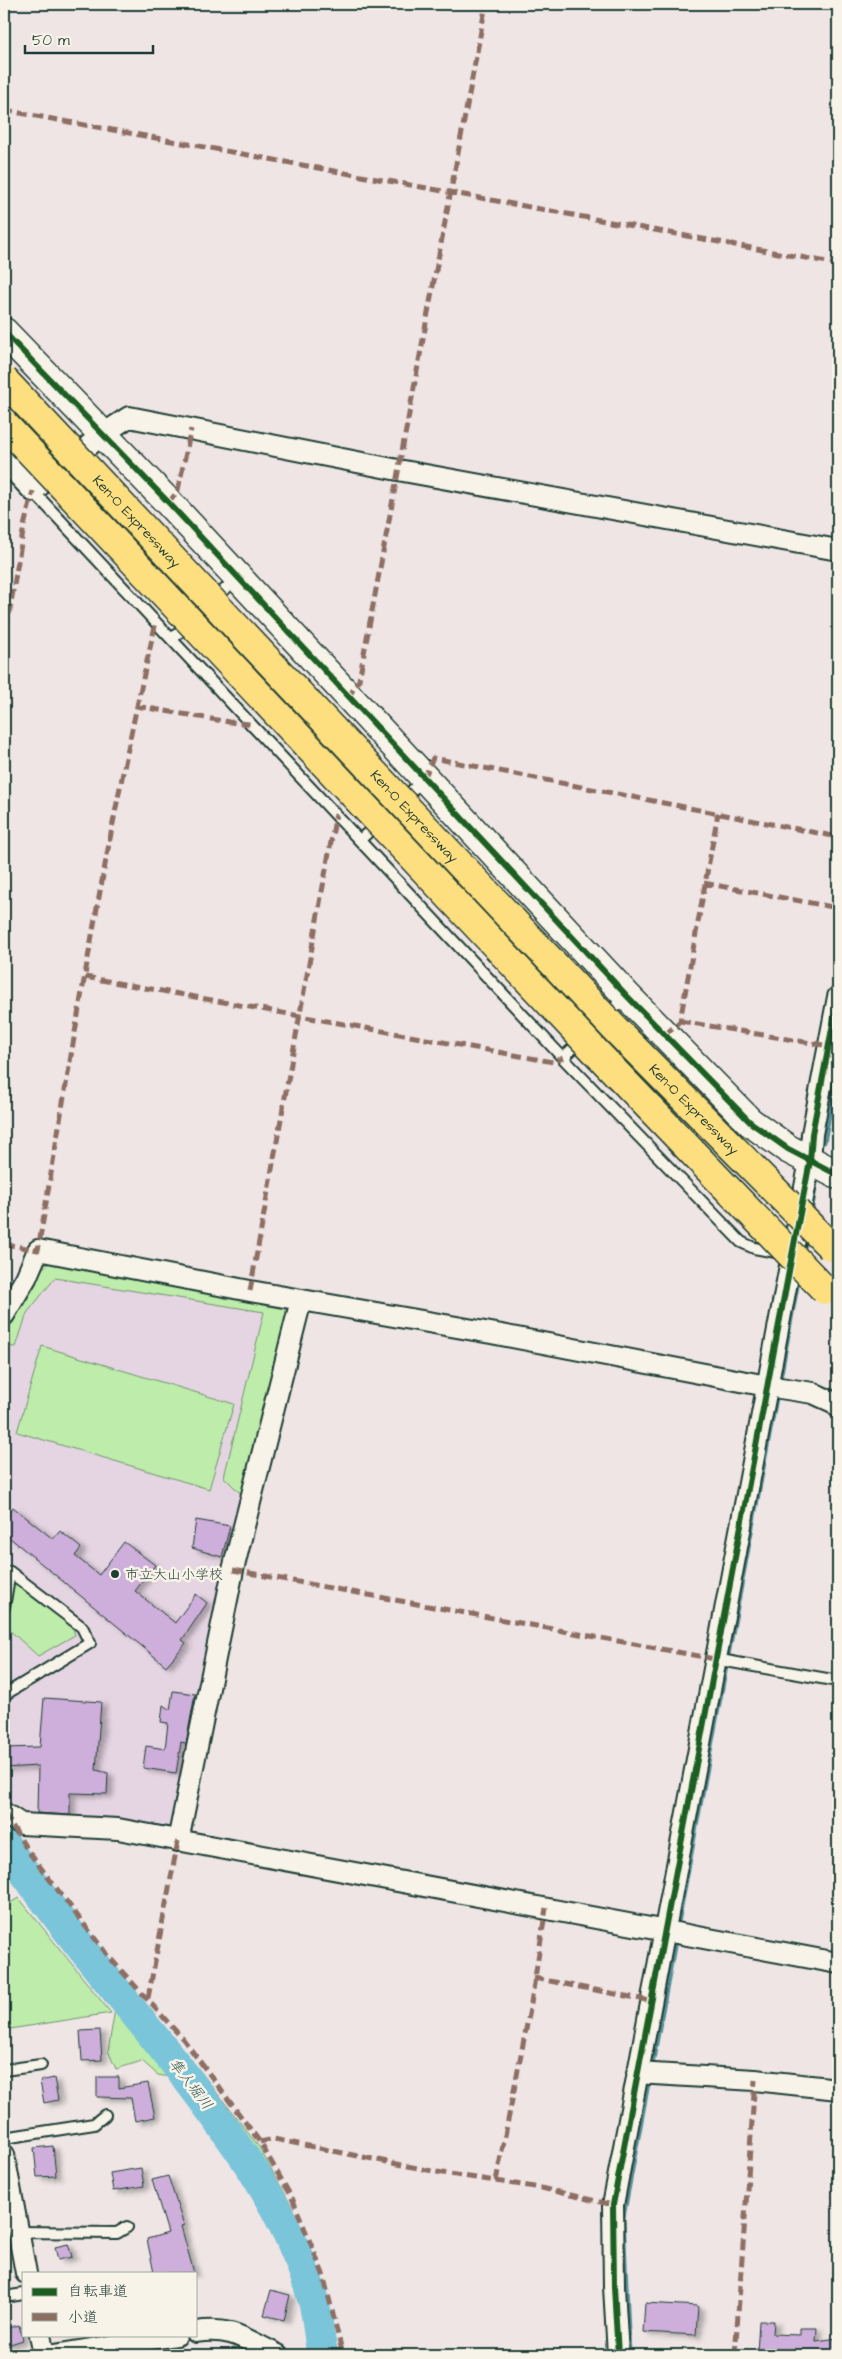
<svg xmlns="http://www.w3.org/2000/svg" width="842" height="2359" font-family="'Architects Daughter','Klee One',sans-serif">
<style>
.built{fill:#e5d4e2}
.green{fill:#beecaa;stroke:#6e946f}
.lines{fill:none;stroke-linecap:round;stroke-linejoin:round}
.stream{stroke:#568f98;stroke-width:5}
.river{stroke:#7ac5da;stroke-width:31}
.building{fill:#ceaeda;stroke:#1f3d34;filter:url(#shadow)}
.lane-casing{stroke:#1f3d34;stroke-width:14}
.street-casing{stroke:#1f3d34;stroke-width:24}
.secondary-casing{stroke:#1f3d34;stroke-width:31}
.lane{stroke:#f7f3e8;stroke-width:10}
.street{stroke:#f7f3e8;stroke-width:20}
.secondary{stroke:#f7f3e8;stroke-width:28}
.highway-bridge-casing{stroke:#1f3d34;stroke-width:31;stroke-linecap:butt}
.highway-bridge{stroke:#fddf80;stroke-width:28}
.quiet{stroke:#8d6e63;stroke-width:5;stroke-dasharray:10 5;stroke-linecap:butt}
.cycleway-casing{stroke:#f7f3e8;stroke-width:9}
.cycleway{stroke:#1b5e20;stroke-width:6}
.poi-dot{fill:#1f3d34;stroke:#f7f3e8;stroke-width:2}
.labels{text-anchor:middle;stroke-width:5;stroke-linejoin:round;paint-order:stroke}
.street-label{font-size:14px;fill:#1f3d34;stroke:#f7f3e8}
.poi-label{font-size:14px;fill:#1f3d34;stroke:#f7f3e8;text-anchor:start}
.water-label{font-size:15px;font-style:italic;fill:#315855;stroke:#f7f3e8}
</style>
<defs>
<filter id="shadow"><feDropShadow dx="5.5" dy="3" stdDeviation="2.5" flood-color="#0004"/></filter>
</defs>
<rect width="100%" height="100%" fill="#efe5e5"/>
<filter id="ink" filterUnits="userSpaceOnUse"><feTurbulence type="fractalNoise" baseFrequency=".02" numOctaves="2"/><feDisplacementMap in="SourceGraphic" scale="10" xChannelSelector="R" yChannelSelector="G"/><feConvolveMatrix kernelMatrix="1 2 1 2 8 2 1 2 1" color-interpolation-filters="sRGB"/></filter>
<g filter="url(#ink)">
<path class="built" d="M 43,1267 L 287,1313 L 175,1825 L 164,1832 L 26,1819 L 12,1811 L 4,1799 L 4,1336 Z"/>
<path class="green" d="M 51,1262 L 282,1306 L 287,1313 L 244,1497 L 224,1477 L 264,1312 L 55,1278 L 27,1313 L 16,1347 L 4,1346 C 4,1315 25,1279 51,1262 Z
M 42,1346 L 234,1404 L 209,1489 L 17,1432 Z
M 14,1585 L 21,1586 L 72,1625 L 75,1635 L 38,1656 L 7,1628 Z
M 4,1821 L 93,1940 L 190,2058 L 259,2147 L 291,2205 L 323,2282 L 338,2355 L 329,2355 L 318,2295 L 273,2188 L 186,2066 L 36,1880 L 4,1835 Z
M 19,1898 L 111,2013 L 4,2030 L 4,1906 Z
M 123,2008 L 181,2079 L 158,2075 L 142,2061 L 116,2069 L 108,2051 L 115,2009 Z"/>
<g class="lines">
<path class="stream" d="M 824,1142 L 838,1065
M 811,1212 L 816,1183
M 803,1254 L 806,1235
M 779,1384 L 799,1275
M 677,1928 L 777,1393
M 651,2070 L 676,1936
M 629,2355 L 623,2217 L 649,2078"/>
<path class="river" d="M 4,1843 C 58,1923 122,1996 182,2072 C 238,2145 287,2210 313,2299 C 318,2317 319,2337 322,2355"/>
</g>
<path class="building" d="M 13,1507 L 53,1539 L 60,1531 L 81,1548 L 75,1556 L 99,1575 L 124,1542 L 155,1565 L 135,1591 L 175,1623 L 196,1594 L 207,1603 L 182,1640 L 186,1643 L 166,1666 L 4,1533 L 4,1518 Z
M 196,1520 L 230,1526 L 222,1557 L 192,1548 Z
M 173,1691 L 195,1694 L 186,1743 L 181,1742 L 176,1773 L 143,1768 L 146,1746 L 165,1749 L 168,1723 L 161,1722 L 163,1705 L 170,1710 Z
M 44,1698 L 101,1702 L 96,1770 L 108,1773 L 107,1794 L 70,1793 L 70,1815 L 37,1813 L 38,1766 L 4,1768 L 4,1748 L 40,1747 Z
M 100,2030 L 102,2060 L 82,2061 L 80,2031 Z
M 97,2077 L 119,2077 L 119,2088 L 148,2083 L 155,2117 L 135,2121 L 131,2098 L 97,2097 Z
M 54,2078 L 58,2100 L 44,2103 L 40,2081 Z
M 53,2146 L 56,2176 L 37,2177 L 34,2148 Z
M 141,2168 L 144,2186 L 113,2191 L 110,2173 Z
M 168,2176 L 184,2225 L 181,2226 L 194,2273 L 154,2273 L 147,2239 L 168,2233 L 152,2180 Z
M 68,2244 L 72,2257 L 58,2260 L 55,2247 Z
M 271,2290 L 290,2295 L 284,2320 L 264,2315 Z
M 645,2303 L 698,2306 L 696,2335 L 643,2332 Z
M 759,2321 L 774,2321 L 773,2334 L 800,2335 L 800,2328 L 817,2328 L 816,2341 L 838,2338 L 838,2355 L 757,2353 Z
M 19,2325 L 23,2340 L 4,2346 L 4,2329 Z"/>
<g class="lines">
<defs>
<path id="lane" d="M 33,491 L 563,1058 L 741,1242 L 754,1248 L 781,1253
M 172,639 L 237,578
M 360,840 L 424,779
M 563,1058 L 626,996
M 4,1607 L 10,1572 L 82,1627 L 90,1643 L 4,1695
M 715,1659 L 838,1681
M 4,2070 L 41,2065
M 4,2138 L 94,2124 L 105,2115
M 18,2232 L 117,2233 L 127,2227
M 4,2297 L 24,2294"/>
<path id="street" d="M 4,460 L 33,491 L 103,434 L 129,417 L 398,470 L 838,550
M 4,1315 L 26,1278 L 38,1250 L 250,1291 L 491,1333 L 767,1386 L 813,1393 L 835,1403 L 838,1407
M 4,1813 L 21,1824 L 118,1829 L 838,1963
M 178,1841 L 233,1570 L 301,1300
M 637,2073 L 755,2080 L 838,2089
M 4,2155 L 26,2273
M 196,2332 C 233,2326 247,2341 278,2355
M 40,2335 L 44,2355
M 54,2355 L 177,2335
M 618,2355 L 614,2287 L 613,2205 L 792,1255 L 810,1161 L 812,1134 L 838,997"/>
<path id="secondary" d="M 4,332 L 169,503 L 627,996 L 750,1122 L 788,1149 L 838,1175"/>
</defs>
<use href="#lane" class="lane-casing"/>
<use href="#street" class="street-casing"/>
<use href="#secondary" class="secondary-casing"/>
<use href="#lane" class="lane"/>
<use href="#street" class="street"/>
<use href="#secondary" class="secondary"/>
<defs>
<g id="highway-bridge">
<path id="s1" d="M 4,380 L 617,1031 L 831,1247"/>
<path d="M 4,424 L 594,1050 L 825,1290"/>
</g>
</defs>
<use href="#highway-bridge" class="highway-bridge-casing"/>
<use href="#highway-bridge" class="highway-bridge"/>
<path class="quiet" d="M 4,110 L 838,264
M 169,503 L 178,490 L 191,429
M 4,644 L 24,526 L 33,491
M 348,698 L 359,680 L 486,4
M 136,706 L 229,722 L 251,724
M 424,779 L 433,758 L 838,837
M 704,883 L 838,908
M 85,977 L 553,1062 L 563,1058
M 680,1021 L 829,1046
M 665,1035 L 680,1021 L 718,813
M 4,1244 L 38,1250 C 74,1040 107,829 156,622
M 250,1291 L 336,814
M 233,1570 L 715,1659
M 5,1814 L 28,1851 L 109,1957 L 183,2039 L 260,2142 L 293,2200 L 323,2274 L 343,2355
M 534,1978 L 651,2001
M 148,1998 L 178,1841
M 260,2142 L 274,2139 L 437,2172 L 541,2188 L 613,2205
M 496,2181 L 530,2009 L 546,1908
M 735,2355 L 755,2080"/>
<defs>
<path id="cycleway" d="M 4,332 L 169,503 L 627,996 L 750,1122 L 788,1149 L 838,1175
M 618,2355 L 614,2287 L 613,2205 L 792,1255 L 810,1161 L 812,1134 L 838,997"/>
</defs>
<use href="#cycleway" class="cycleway-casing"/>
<use href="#cycleway" class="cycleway"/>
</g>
</g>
<circle class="poi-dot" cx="115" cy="1574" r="5"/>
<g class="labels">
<g class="street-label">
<text dy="5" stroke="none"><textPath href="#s1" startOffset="194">Ken-O Expressway</textPath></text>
<text dy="5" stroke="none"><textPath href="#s1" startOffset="599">Ken-O Expressway</textPath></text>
<text dy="5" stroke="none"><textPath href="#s1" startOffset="1004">Ken-O Expressway</textPath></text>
</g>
<g class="poi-label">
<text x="125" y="1579">市立大山小学校</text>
</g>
<g class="water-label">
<text transform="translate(191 2084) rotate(52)" y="5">隼人堀川</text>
</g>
</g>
<rect width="842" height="2359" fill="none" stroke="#f7f3e8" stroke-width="20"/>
<rect x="10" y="10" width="822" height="2339" fill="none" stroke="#1f3d34" stroke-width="2" filter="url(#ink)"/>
<rect x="22" y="2272" width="175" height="65" fill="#f7f3e8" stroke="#a1aaa0"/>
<rect x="32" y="2288" width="25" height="8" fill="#1b5e20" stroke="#a1aaa0"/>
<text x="68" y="2296" font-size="15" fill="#1f3d34">自転車道</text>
<rect x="32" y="2313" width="25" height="8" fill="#8d6e63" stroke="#a1aaa0"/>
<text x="68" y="2322" font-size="15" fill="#1f3d34">小道</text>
<path d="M25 45v8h128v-8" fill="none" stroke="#1f3d34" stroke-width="2.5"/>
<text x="32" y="45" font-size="15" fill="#1f3d34" stroke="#f7f3e8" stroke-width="4" paint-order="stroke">50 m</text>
</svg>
